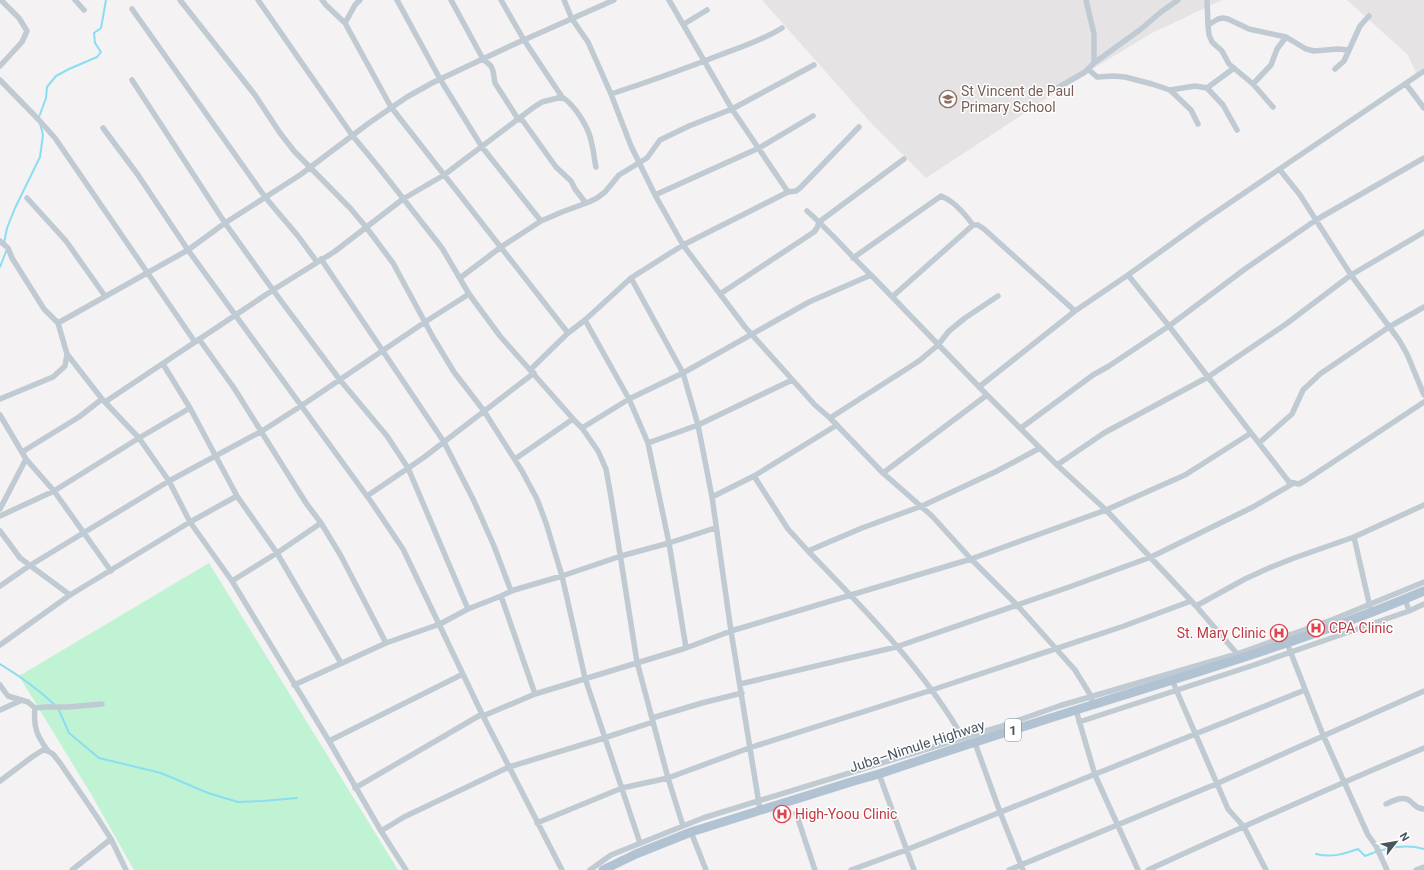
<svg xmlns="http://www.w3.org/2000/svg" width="1424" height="870" font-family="Roboto,sans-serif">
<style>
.education{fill:#e5e3e4}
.green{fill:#c0f3d3}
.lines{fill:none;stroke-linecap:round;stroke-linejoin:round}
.stream{stroke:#8bddf1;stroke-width:2}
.minor{stroke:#c0cad2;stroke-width:5.5}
.primary{stroke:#b1c2d2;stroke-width:9}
.labels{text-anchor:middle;stroke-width:3;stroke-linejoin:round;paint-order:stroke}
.shield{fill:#fff;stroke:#808990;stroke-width:1}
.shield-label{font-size:13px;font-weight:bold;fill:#495661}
.education-label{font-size:14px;fill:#785e54;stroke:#fff;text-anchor:start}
.health-label{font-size:14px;fill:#be3a42;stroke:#fff;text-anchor:start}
.street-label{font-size:14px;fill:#495661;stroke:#fff}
</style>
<rect width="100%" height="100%" fill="#f4f2f2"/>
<path class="education" d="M 762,0 L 1222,0 L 1152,33 L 1084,74 L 926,178 L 873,125 Z
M 1347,0 L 1424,0 L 1424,67 L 1416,73 L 1408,55 Z"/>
<path class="green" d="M 209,563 L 398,870 L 134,870 L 91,794 L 19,676 Z"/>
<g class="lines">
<path class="stream" d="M 39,117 L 46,98 L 47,87 L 56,76 L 69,69 L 97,57 L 101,52 L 95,43 L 94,33 L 101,28 L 106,0
M 4,243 L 7,228 L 15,208 L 40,157 L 43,135 L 40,123
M 0,267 L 7,249
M 0,664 C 20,676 38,689 55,705
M 58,708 L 69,733 L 99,758 L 161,773 L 208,793 L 238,802 L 263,801 L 297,798
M 1316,854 C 1331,858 1344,854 1358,849 L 1365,856 C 1384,848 1404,843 1424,849"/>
<path class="minor" d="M 75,0 L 84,10
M 180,0 L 255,95 L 280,133 L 294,151 L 350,208 L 366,227 L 393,263 L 434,339 L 454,372 L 484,411 L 522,471 L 537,499 L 546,523 L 562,576 L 585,678 L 640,843
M 258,0 L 352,135 L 380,169 L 442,248 L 469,294
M 322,0 L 326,5 L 345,23 L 391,107 L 568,333
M 397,0 L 440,79 L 482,147 L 541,221
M 451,0 L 483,59 L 491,66 L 493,71 L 495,83 L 518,119 L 523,121 L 556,167 L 571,181 L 575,189 L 585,202
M 501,0 L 524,40 L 562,97
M 564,0 L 572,19 L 588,42 L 611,94 L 631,146 L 655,195 L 683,245 L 720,294 L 745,327 L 815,405 L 830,418 L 883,473 L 932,516 L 971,559 L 1017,605 L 1075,670 L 1091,696 L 1093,704
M 669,0 L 732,109 L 788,192
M 1086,0 L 1094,34 L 1094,63
M 1207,0 L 1208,25 L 1209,35 L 1212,42 L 1222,51 L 1229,64 L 1253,84 L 1273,107
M 132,9 L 265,197 L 298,236 L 317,262
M 345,23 L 355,5 L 360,0
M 684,24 L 707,10
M 1208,25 L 1218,19 L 1223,18 L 1228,19 L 1249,29 L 1286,37 L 1306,49 L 1314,51 L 1338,49 L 1348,50
M 0,66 L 22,42 L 27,31 L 19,18 L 1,0
M 1088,69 L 1097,77 L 1113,76 L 1125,77 L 1152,84 L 1170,90 L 1191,110 L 1198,124
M 1335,69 L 1344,61 L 1360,26 L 1369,16
M 0,80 L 38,119 L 55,138 L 195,342
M 132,80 L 225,223 L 273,290 L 340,380 L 387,436 L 408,468 L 468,609
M 1253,84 L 1271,65 L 1277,49 L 1286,37
M 1406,84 L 1424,108
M 1207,88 L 1234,68
M 1054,90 L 1085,72 L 1094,63 L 1141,29 L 1161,12 L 1178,0
M 1170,90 L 1195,86 L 1207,88 L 1223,105 L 1237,130
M 611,94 C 648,82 684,69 720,55 C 741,47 763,40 782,28
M 103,128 L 138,175 L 188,250 L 372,503 L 403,549 L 483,716 L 562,870
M 1280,170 L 1300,195 L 1351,275 L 1399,340 L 1407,354 L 1424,395
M 655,195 L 759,148 L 813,116
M 27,198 L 66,241 L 105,296
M 807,211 C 830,231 849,254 871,275 L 987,395 L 1057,465 L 1106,510 L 1196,606 L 1239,656
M 0,241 L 8,248 L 12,258 L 44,309 L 58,323 L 67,354 L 102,399 L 139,438 L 169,481 L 190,522 L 232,581 L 329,741 L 381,831 L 406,870
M 853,258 L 941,196 C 954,201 965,214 973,225
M 321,259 L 444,442 L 474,501 L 494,546 L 511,591
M 1128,275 L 1169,326 L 1208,377 L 1289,482 L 1299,484 L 1306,480 L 1424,402
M 460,278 L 501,247 L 541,221 L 562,212 L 589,202 L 597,198 L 605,192 L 619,175 L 647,158 L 660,140 L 689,126 L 732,109 L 814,65
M 631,278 L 683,373 L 698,425 L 712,497 L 731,631 L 760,810
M 720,294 L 814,232 L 817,228 L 819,222 L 904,159
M 892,297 L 973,225 L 978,225 L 984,229 L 1075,311
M 585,320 L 629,399 L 648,443
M 58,323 L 188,250 L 225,223 L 300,175 L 369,123 L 407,97 L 432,83 L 506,48 L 614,0
M 199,339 L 234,388 L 306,503 L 321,523 L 341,556 L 386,643
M 163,364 L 190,408 L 237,496 L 277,553 L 341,663
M 979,387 L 1075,311 L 1128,275 L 1203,221 L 1424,71
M 0,399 L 53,377 L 65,366 L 67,354
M 105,402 L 273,290 L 334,252 L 403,199 L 444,175 L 534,107 L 542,102 L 562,97 C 575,105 590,129 592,145 C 594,152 594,159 596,167
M 0,415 L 26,459 L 54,491 L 111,571
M 830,418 L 919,361 L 938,345 L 949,331 L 965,318 L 998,296
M 582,428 L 629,399 L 683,373 L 809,302 L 871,275
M 1021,428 L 1093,375 L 1109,366 L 1169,326 L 1245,269 L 1316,220 L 1424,158
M 1259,443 L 1292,414 L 1303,390 L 1320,374 L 1389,327 L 1424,307
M 22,452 L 79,417 L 102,399
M 515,459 L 573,419
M 1057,465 L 1104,433 L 1208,377 L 1286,324 L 1351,275 L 1424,232
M 883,473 L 987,395
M 754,476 L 788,529 L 808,551
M 367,496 L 423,458 L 534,373
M 712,497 L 754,476 L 837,425
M 0,509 L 26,459
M 0,516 L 54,491 L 139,438 L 190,408
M 0,531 L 20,558 L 70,595
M 1354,537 L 1370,607
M 232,581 L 277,553 L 321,523
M 0,586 L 29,566 L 169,481 L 262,431 L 301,406 L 425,322 L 469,294 L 500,336 L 530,370
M 501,596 L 535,694
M 1405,599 L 1409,611
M 1196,606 L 1245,579 L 1269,568 L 1294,558 L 1354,537 L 1424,505
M 1287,643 L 1323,735 L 1368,835 L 1376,846 L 1387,870
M 0,645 L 70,595 L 190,522 L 237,496
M 686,648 L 669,543 L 648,443 L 698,425 L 792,380
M 1172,680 L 1228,809 L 1244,827 L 1266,870
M 740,684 L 896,647 L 1072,586 L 1151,557 L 1253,507 L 1294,483
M 0,685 L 8,696 L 28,702 L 35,708 L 47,707 L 68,707 L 102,704
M 294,685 L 386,643 L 440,624 L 468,609 L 501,596 L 514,590 L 562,576 L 621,556 L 669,543 L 715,528
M 35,708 C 33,727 37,736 48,751
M 0,710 L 22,700
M 1076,710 L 1095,775 L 1138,870
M 483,716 L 535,694 L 686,648 L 731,631 L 971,559 L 1106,510 L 1185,475 L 1251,433
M 652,718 L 702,703 L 742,693
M 1079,722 L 1254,665 L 1409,611 L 1424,604
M 963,738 C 923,668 864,609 808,551 L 862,528 L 922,506 L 997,471 L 1040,448
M 329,741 L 463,674
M 975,743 L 1000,812 L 1023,870
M 879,774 L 914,870
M 0,781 L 32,757 L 43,750 L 48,751 L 53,754 L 60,763 L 97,817 L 111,839 L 126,870
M 355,788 L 482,714
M 1386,804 C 1393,801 1403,795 1410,801 C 1416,806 1416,808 1424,809
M 796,813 L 815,870
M 537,823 L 622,788 L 668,778 L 749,748 L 932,690 L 1124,626 L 1191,601
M 683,826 L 668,778 L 637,662 L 611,497 L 606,469 L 598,451 L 582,428 L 575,421 L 530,370 L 568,333 L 585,320 L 631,278 L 683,245 L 788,192 L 796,191 L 800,188 L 859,127
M 381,831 L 404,817 L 509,767 L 604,738 L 653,722
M 691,832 L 706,870
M 72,870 L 111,839
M 590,870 L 611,855 L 703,818 L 999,727 L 1059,706 L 1237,654 L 1334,619 L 1424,582
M 851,870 L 906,850 L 1305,690
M 1009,870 L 1216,784 L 1424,691
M 1148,870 C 1240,828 1332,787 1424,748
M 1416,870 L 1424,867"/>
<path class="primary" d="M 603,870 L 636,854 L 691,832 L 854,781 L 879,774 C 950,750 1021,727 1092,705 C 1204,670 1316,637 1424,591"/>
</g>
<defs>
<symbol id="school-ring" viewBox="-11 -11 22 22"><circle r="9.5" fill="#fff" stroke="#8d6e63" stroke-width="1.5"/><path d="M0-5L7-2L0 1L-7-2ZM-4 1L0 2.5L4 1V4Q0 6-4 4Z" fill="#8d6e63"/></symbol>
<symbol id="hospital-ring" viewBox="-11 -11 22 22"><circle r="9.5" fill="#fff" stroke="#e0444e" stroke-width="1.5"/><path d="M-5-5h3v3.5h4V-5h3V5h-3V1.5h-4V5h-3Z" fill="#e0444e"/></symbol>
</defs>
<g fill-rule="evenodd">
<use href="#school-ring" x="938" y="89" width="20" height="20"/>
<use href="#hospital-ring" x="1306" y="618" width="20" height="20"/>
<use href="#hospital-ring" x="1269" y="623" width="20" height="20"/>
<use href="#hospital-ring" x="772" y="804" width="20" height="20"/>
</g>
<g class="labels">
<rect class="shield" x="1005" y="719" width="16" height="22" rx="3"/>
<g class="shield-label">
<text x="1013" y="735">1</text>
</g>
<g class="education-label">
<text x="961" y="96">St Vincent de Paul<tspan x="961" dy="16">Primary School</tspan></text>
</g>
<g class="health-label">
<text x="1329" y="633">CPA Clinic</text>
<text x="1266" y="638" text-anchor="end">St. Mary Clinic</text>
<text x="795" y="819">High-Yoou Clinic</text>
</g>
<g class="street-label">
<text transform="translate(917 746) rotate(-18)" y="5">Juba–Nimule Highway</text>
</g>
</g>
<g transform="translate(1396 842) rotate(59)" stroke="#ffffff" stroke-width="3" paint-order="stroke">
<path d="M0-3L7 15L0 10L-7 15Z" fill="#495661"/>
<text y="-6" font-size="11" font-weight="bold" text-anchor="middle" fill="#495661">N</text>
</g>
</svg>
